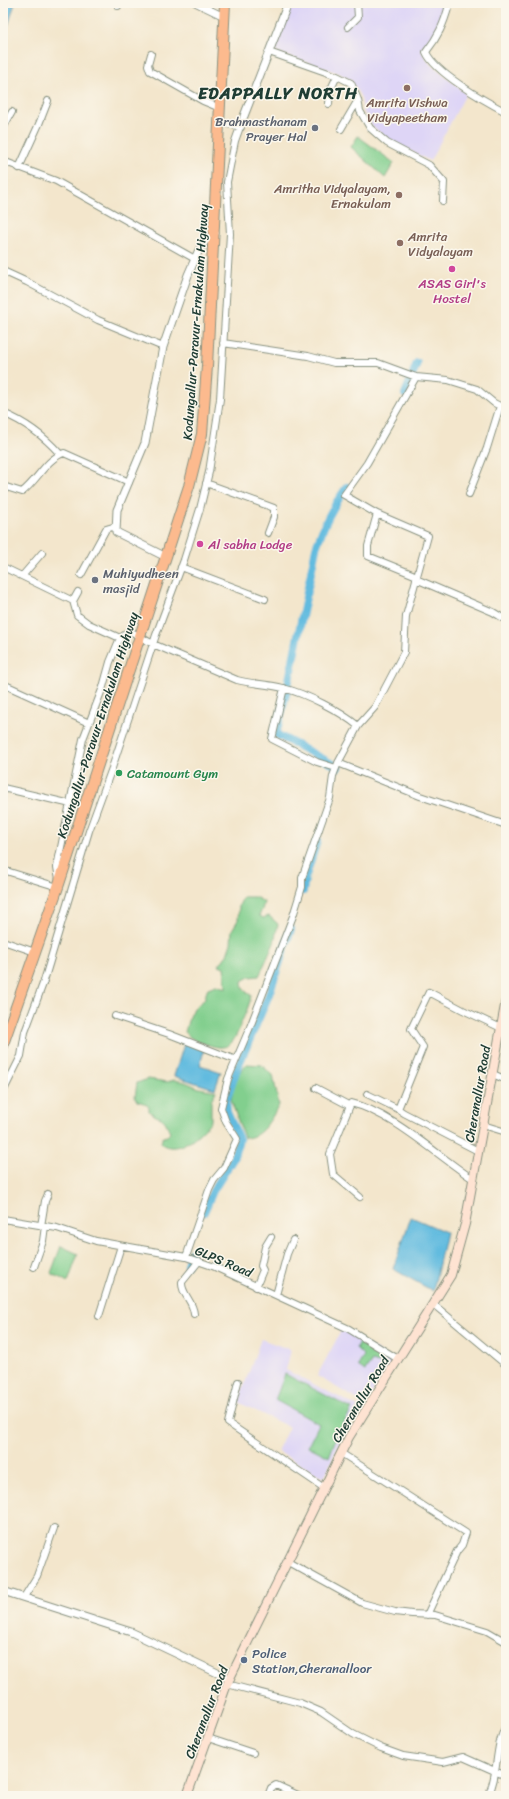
<svg xmlns="http://www.w3.org/2000/svg" width="509" height="1799" font-family="Sriracha,sans-serif">
<style>
.built{fill:#ded5f6}
.green{fill:#82cf8e;stroke:#508661}
.water{fill:#62bbdf;stroke:#407c8a}
.lines{fill:none;stroke-linecap:round;stroke-linejoin:round}
.canal{stroke:#62bbdf;stroke-width:8}
.minor-casing{stroke:#899280;stroke-width:8}
.tertiary-casing{stroke:#899280;stroke-width:9}
.secondary-casing{stroke:#899280;stroke-width:10}
.trunk-casing{stroke:#899280;stroke-width:12}
.minor{stroke:#fff;stroke-width:6}
.tertiary{stroke:#fff;stroke-width:7}
.secondary{stroke:#fee3d2;stroke-width:8}
.trunk{stroke:#fcba8e;stroke-width:10}
.education-dot{fill:#8d6e63;stroke:#fbf7ec;stroke-width:1.5}
.worship-dot{fill:#6b7280;stroke:#fbf7ec;stroke-width:1.5}
.hotel-dot{fill:#d1479c;stroke:#fbf7ec;stroke-width:1.5}
.leisure-dot{fill:#2e9e5b;stroke:#fbf7ec;stroke-width:1.5}
.service-dot{fill:#5c6f8a;stroke:#fbf7ec;stroke-width:1.5}
.labels{text-anchor:middle;stroke-width:3;stroke-linejoin:round;paint-order:stroke}
.education-label{font-size:13px;fill:#785e54;stroke:#fbf7ec}
.worship-label{font-size:13px;fill:#5b616d;stroke:#fbf7ec;text-anchor:end}
.hotel-label{font-size:13px;fill:#b23c85;stroke:#fbf7ec}
.street-label{font-size:13px;fill:#1f3d34;stroke:#fbf7ec}
.leisure-label{font-size:13px;fill:#27864d;stroke:#fbf7ec;text-anchor:start}
.service-label{font-size:13px;fill:#4e5e75;stroke:#fbf7ec;text-anchor:start}
.district-label{font-size:17px;font-weight:bold;letter-spacing:1px;fill:#1f3d34;stroke:#fbf7ec}
</style>
<rect width="100%" height="100%" fill="#fbf7ec"/>
<filter id="ink" filterUnits="userSpaceOnUse"><feTurbulence type="fractalNoise" baseFrequency=".025" numOctaves="2"/><feDisplacementMap in="SourceGraphic" scale="8" xChannelSelector="R" yChannelSelector="G"/><feConvolveMatrix kernelMatrix="1 2 1 2 8 2 1 2 1" color-interpolation-filters="sRGB"/></filter>
<filter id="wash" filterUnits="userSpaceOnUse"><feTurbulence type="fractalNoise" baseFrequency=".012" numOctaves="4" result="noise"/><feDisplacementMap in="SourceGraphic" scale="16" xChannelSelector="R" yChannelSelector="G"/><feGaussianBlur stdDeviation="0.9" result="paint"/><feColorMatrix in="noise" values="0 0 0 0 0 0 0 0 0 0 0 0 0 0 0 0 0 1.4 0 .05"/><feComposite in="paint" operator="in"/></filter>
<g filter="url(#wash)">
<rect width="100%" height="100%" fill="#f3e6cc"/>
<path class="built" d="M 292,3 L 441,3 L 445,6 L 434,36 L 421,50 L 430,64 L 466,94 L 430,161 L 389,140 L 372,126 L 363,111 L 361,98 L 352,81 L 339,73 L 273,51 Z
M 342,1329 L 393,1360 L 365,1404 L 317,1376 Z
M 261,1339 L 291,1350 L 286,1370 L 358,1407 L 342,1437 L 324,1478 L 277,1451 L 289,1427 L 238,1402 Z"/>
<path class="green" d="M 358,136 L 394,163 L 385,178 L 351,147 Z
M 243,897 L 255,897 L 264,902 L 262,910 L 259,915 L 263,918 L 269,916 L 278,924 L 274,943 L 259,976 L 249,977 L 242,981 C 242,988 244,991 251,995 C 250,1004 246,1012 242,1021 C 234,1042 231,1053 206,1044 C 198,1042 190,1039 185,1032 L 188,1021 L 194,1008 L 204,1000 L 208,988 L 216,985 L 226,988 L 224,967 L 219,965 L 227,955 L 231,943 L 232,930 L 238,920 L 239,906 Z
M 247,1064 L 261,1065 L 273,1075 L 279,1105 C 271,1119 262,1138 244,1138 L 231,1100 L 235,1077 Z
M 148,1079 L 167,1082 L 174,1080 L 185,1082 L 199,1088 L 216,1091 L 211,1101 L 211,1121 C 201,1133 181,1154 163,1145 L 161,1142 L 163,1137 L 167,1136 L 170,1133 C 163,1112 161,1122 149,1111 L 149,1107 L 144,1103 L 137,1101 L 135,1097 L 137,1083 Z
M 61,1246 L 78,1254 L 68,1282 L 51,1273 Z
M 359,1342 L 383,1357 L 379,1363 L 372,1361 L 365,1371 L 358,1366 L 364,1356 L 356,1348 Z
M 285,1374 L 352,1409 L 338,1433 L 329,1457 L 308,1446 L 319,1424 L 275,1400 Z"/>
<path class="water" d="M 3,3 L 15,3 L 7,29 L 3,35 Z
M 185,1041 L 205,1047 L 200,1065 L 221,1072 L 215,1089 L 174,1076 Z
M 411,1217 L 446,1232 L 433,1291 L 393,1269 Z"/>
<g class="lines">
<path class="canal" d="M 405,394 L 417,363
M 338,767 L 276,734 L 287,690 L 316,548 C 324,524 332,507 347,487
M 303,891 L 305,878 L 317,841
M 204,1212 L 213,1191 L 233,1159 L 239,1139 L 227,1112 L 226,1101 L 237,1069 L 268,997 L 291,929
M 187,1265 L 191,1252"/>
</g>
</g>
<g filter="url(#ink)">
<g class="lines">
<defs>
<path id="minor" d="M 118,3 L 118,6
M 196,3 L 225,17
M 446,3 L 449,5 C 444,24 438,37 426,52 C 435,73 485,101 506,112
M 348,27 L 358,17 L 357,3
M 269,52 L 337,76 L 330,91 L 329,104
M 151,54 L 148,65 L 150,71 L 203,101 L 220,108
M 337,76 L 351,83 L 358,100 L 341,129
M 358,100 L 360,111 L 370,128 L 387,143 L 429,165 L 444,182 L 443,201
M 219,122 L 241,127
M 3,128 L 12,112
M 3,161 L 56,181 L 195,259
M 19,168 L 39,124 L 48,101
M 3,271 L 27,282 L 98,320 L 163,347
M 223,343 L 308,356 L 334,363 L 378,363 L 416,377 L 448,380 L 477,389 L 494,403 L 506,409
M 3,413 C 25,422 44,436 60,454
M 206,483 L 274,508 L 274,517 L 268,533
M 3,486 L 22,492 C 37,481 46,459 64,453 L 129,482
M 469,494 L 487,448 L 500,406
M 377,514 L 344,495 L 367,463 L 416,377
M 3,567 L 73,601 L 77,615 L 89,624 L 120,638
M 181,567 L 265,599
M 23,575 L 42,553
M 81,575 L 106,529 L 116,526
M 416,579 L 493,612 L 506,620
M 73,601 L 78,592
M 3,684 L 89,723
M 284,688 L 272,739 L 317,762 L 336,768
M 338,763 L 420,796 L 506,825
M 3,788 L 71,804
M 3,870 L 58,887
M 59,879 L 57,867 L 83,739 L 103,687 L 110,662 L 120,638 L 130,631 L 153,644 L 237,680 C 252,684 268,684 283,688 C 307,694 340,711 358,726
M 3,941 L 35,952
M 115,1016 L 169,1034 L 236,1060
M 493,1074 L 506,1080
M 316,1088 L 350,1106
M 3,1092 L 21,1056 L 25,1032 L 44,981 L 89,831 L 112,768 L 156,635 L 184,560 L 200,509 L 209,472 L 220,399 L 230,234 L 227,182 L 235,141 L 244,116
M 367,1094 L 398,1109
M 483,1125 L 506,1132
M 478,1151 L 404,1113 L 398,1109 L 423,1047 L 411,1029 L 429,992 L 463,1010 L 501,1028
M 360,1197 L 333,1174 L 330,1154 L 351,1103 C 391,1112 438,1156 473,1179
M 3,1219 L 57,1228 L 96,1241 L 186,1257 L 215,1267 L 349,1329 L 398,1359
M 41,1226 L 45,1201 L 48,1194
M 186,1257 L 209,1190 L 214,1180 L 224,1168 L 237,1139 L 226,1122 L 221,1108 L 228,1079 L 250,1027 L 293,916 L 302,887 L 302,878 L 330,798 L 333,776 L 338,763 L 358,726 L 375,707 L 404,652 L 406,616 L 428,536 L 377,514 L 368,546 L 368,556 L 417,576
M 34,1267 L 43,1241 L 45,1226
M 256,1287 L 263,1270 L 261,1266 L 265,1247 L 271,1237
M 276,1295 L 287,1254 L 293,1240
M 433,1304 L 506,1365
M 194,1314 C 193,1300 181,1294 182,1282 L 199,1261
M 99,1316 L 121,1246
M 238,1382 L 228,1423 L 324,1488
M 341,1453 L 466,1533 L 462,1545 L 457,1551 L 427,1615
M 288,1562 L 362,1603 L 395,1612 L 412,1614 L 435,1615 L 487,1631 L 506,1642
M 24,1597 L 37,1576 L 54,1528
M 227,1684 L 300,1703 L 321,1712 L 353,1734 L 381,1748 L 403,1756 L 443,1762 L 463,1757 L 506,1776
M 208,1738 L 253,1753
M 268,1796 L 271,1788 L 276,1785 L 300,1796
M 488,1796 C 499,1775 494,1747 506,1726"/>
<path id="tertiary" d="M 244,116 L 288,3
M 166,557 L 116,532 L 117,510 L 145,443 L 163,347 L 188,275 L 198,252 L 205,241 L 215,233
M 3,1591 L 131,1632 L 230,1679"/>
<path id="secondary" d="M 187,1796 L 227,1684 L 349,1437 L 451,1275 L 465,1224 L 506,1000"/>
<path id="trunk" d="M 3,1044 L 58,887 L 189,486 L 202,434 L 207,366 L 225,3"/>
</defs>
<use href="#minor" class="minor-casing"/>
<use href="#tertiary" class="tertiary-casing"/>
<use href="#secondary" class="secondary-casing"/>
<use href="#trunk" class="trunk-casing"/>
<use href="#minor" class="minor"/>
<use href="#tertiary" class="tertiary"/>
<use href="#secondary" class="secondary"/>
<use href="#trunk" class="trunk"/>
</g>
</g>
<g class="education-dot">
<circle cx="407" cy="88" r="4"/>
<circle cx="399" cy="195" r="4"/>
<circle cx="400" cy="243" r="4"/>
</g>
<g class="worship-dot">
<circle cx="315" cy="128" r="4"/>
<circle cx="95" cy="580" r="4"/>
</g>
<g class="hotel-dot">
<circle cx="452" cy="269" r="4"/>
<circle cx="200" cy="544" r="4"/>
</g>
<circle class="leisure-dot" cx="119" cy="773" r="4"/>
<circle class="service-dot" cx="244" cy="1660" r="4"/>
<g class="labels">
<g class="education-label">
<text x="407" y="107">Amrita Vishwa<tspan x="407" dy="15">Vidyapeetham</tspan></text>
<text x="391" y="193" text-anchor="end">Amritha Vidyalayam,<tspan x="391" dy="15">Ernakulam</tspan></text>
<text x="408" y="241" text-anchor="start">Amrita<tspan x="408" dy="15">Vidyalayam</tspan></text>
</g>
<g class="worship-label">
<text x="307" y="126">Brahmasthanam<tspan x="307" dy="15">Prayer Hal</tspan></text>
<text x="103" y="578" text-anchor="start">Muhiyudheen<tspan x="103" dy="15">masjid</tspan></text>
</g>
<g class="hotel-label">
<text x="452" y="288">ASAS Girl's<tspan x="452" dy="15">Hostel</tspan></text>
<text x="208" y="549" text-anchor="start">Al sabha Lodge</text>
</g>
<g class="street-label">
<text transform="translate(195 322) rotate(-86)" y="5">Kodungallur-Paravur-Ernakulam Highway</text>
<text transform="translate(97 725) rotate(-72)" y="5">Kodungallur-Paravur-Ernakulam Highway</text>
<text transform="translate(477 1094) rotate(-80)" y="5">Cheranallur Road</text>
<text transform="translate(224 1261) rotate(23)" y="5">GLPS Road</text>
<text transform="translate(360 1399) rotate(-59)" y="5">Cheranallur Road</text>
<text transform="translate(206 1712) rotate(-69)" y="5">Cheranallur Road</text>
</g>
<g class="leisure-label">
<text x="127" y="778">Catamount Gym</text>
</g>
<g class="service-label">
<text x="252" y="1658">Police<tspan x="252" dy="15">Station,Cheranalloor</tspan></text>
</g>
<g class="district-label">
<text x="278" y="99">EDAPPALLY NORTH</text>
</g>
</g>
<rect width="509" height="1799" fill="none" stroke="#fbf7ec" stroke-width="16"/>
</svg>
